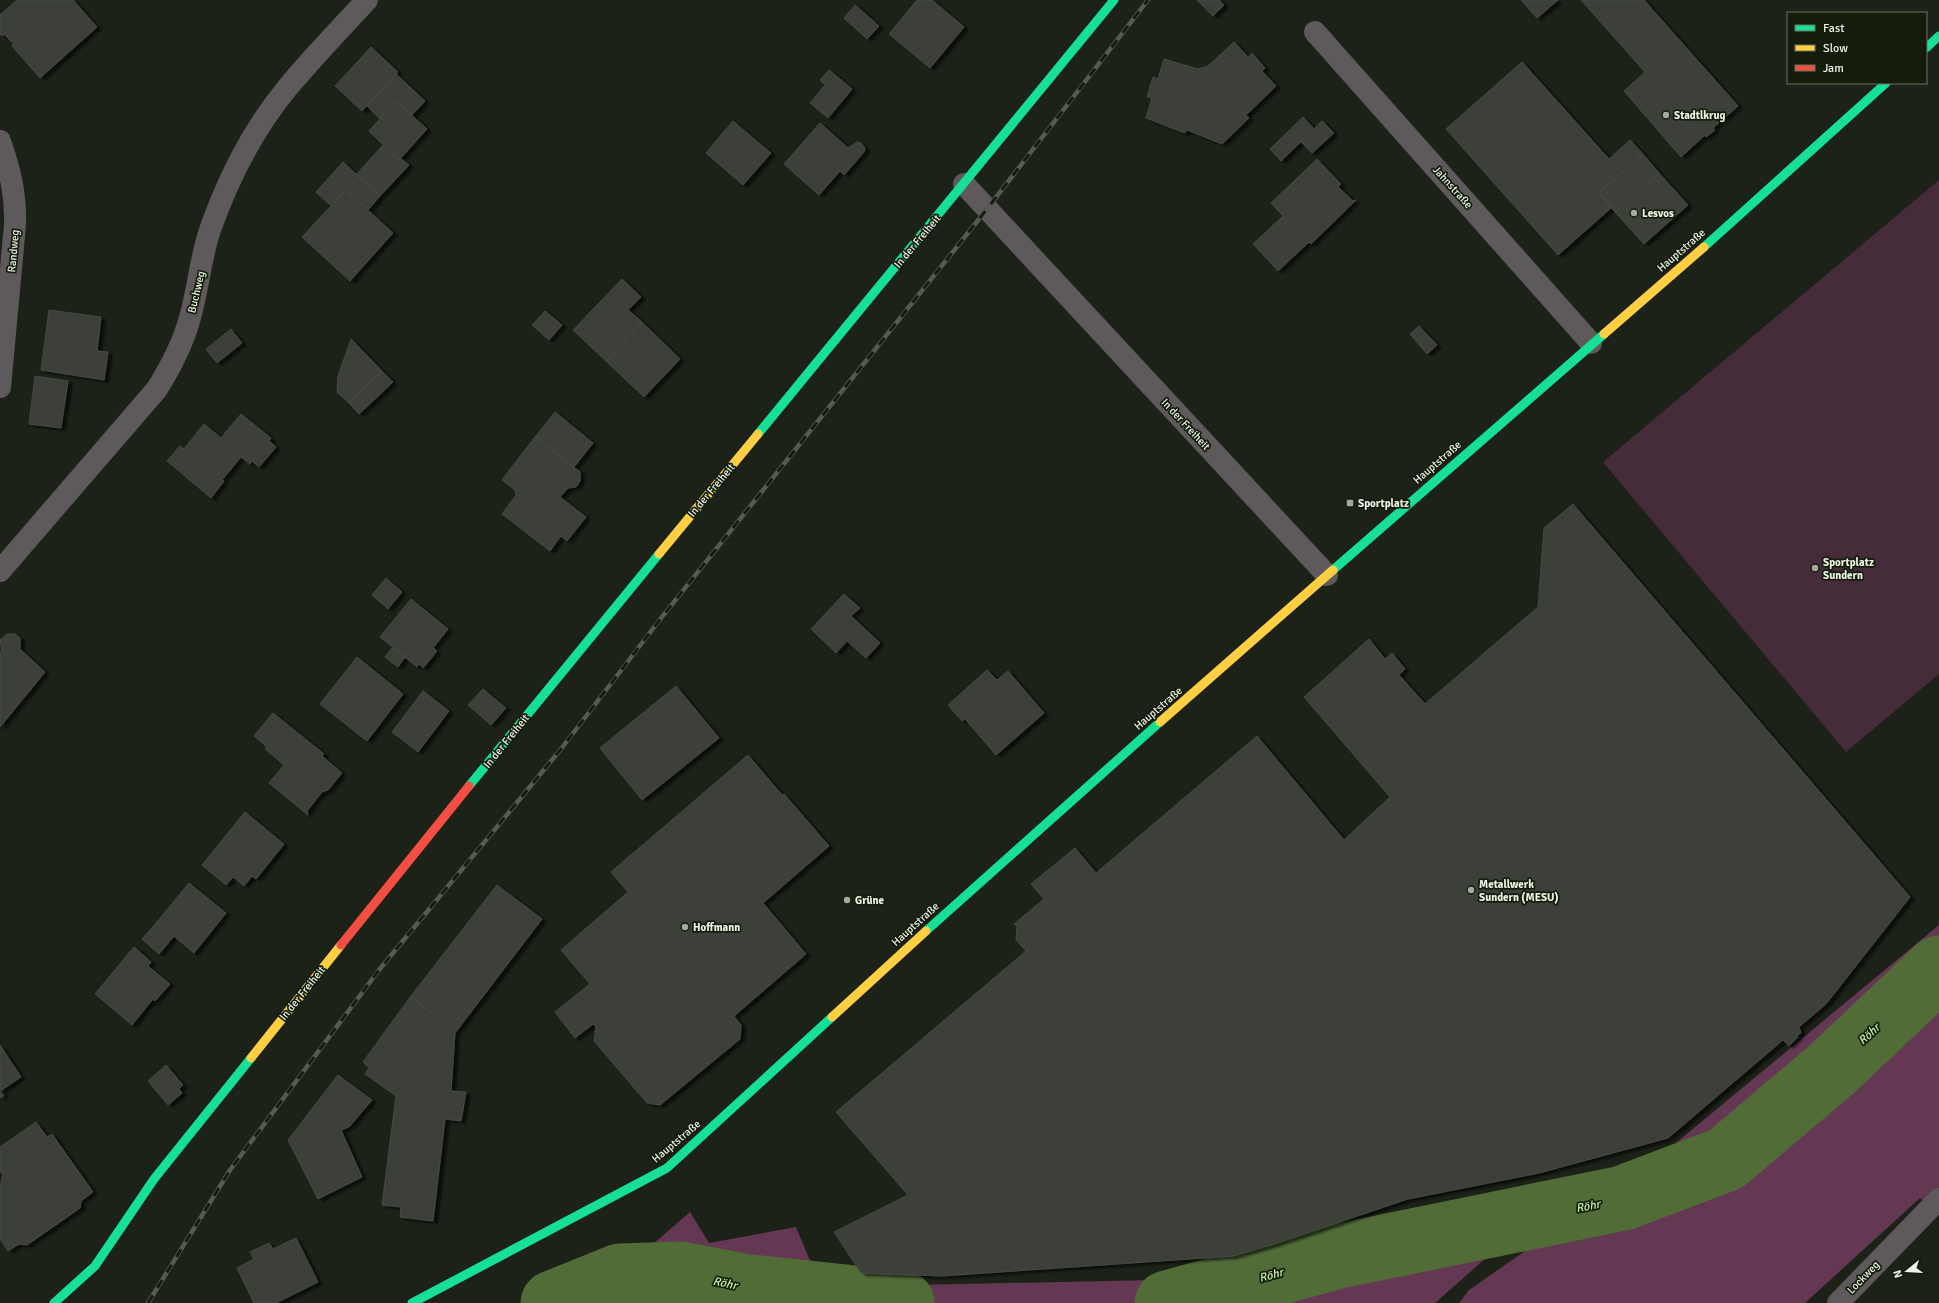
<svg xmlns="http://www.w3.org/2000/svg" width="1939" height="1303" font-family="Signika,sans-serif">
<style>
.green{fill:#462b3b}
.forest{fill:#643753}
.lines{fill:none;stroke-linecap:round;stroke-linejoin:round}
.river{stroke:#526c38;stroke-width:65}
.building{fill:#3c4037;stroke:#464a42;filter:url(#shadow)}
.street{stroke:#5e595a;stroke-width:22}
.fast{stroke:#16e098;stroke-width:9}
.slow{stroke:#ffcf43;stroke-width:9}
.jam{stroke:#f24e42;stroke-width:9}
.rail-casing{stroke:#585854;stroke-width:4.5}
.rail{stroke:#141d0b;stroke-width:3;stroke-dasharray:9;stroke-linecap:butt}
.poi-dot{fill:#a3a99e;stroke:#141d0b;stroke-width:1.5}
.labels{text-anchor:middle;stroke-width:3.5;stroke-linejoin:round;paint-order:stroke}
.poi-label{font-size:11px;font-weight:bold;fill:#ebf2e6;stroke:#141d0b;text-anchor:start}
.street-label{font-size:11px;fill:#ebf2e6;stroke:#141d0b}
.water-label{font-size:12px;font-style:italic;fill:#c6f19e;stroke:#141d0b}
</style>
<defs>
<filter id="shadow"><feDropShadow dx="4.5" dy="2.5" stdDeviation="1" flood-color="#0009"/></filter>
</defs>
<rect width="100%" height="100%" fill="#1d2218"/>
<path class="green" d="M 1939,180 L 1939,674 L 1846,752 L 1603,462 Z
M 645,1251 L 685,1303 L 559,1303 L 574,1289 Z"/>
<path class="forest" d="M 1939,925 L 1939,1215 L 1920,1198 L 1805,1303 L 1459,1303 L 1469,1290 L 1653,1162 Z
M 1554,1198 L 1435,1303 L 685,1303 L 645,1251 L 690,1212 L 709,1243 L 796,1227 L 821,1287 L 1200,1279 Z"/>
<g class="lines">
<path class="river" d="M 553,1303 L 620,1276 L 680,1274 L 742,1286 L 902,1303
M 1167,1303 L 1339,1256 L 1623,1198 L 1726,1159 L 1832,1069 L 1939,968"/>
</g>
<path class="building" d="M 17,0 L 73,0 L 97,27 L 40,78 L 12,46 L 14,44 L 4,34 L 2,36 L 0,34 L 0,15 Z
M 917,0 L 932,0 L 964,27 L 930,68 L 889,34 Z
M 1197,0 L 1219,0 L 1224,5 L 1213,16 Z
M 1521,0 L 1558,0 L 1537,18 Z
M 1581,0 L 1644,0 L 1738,106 L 1713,128 L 1715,130 L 1706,137 L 1705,135 L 1681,157 L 1624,91 L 1645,72 Z
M 855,5 L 879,26 L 867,39 L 844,18 Z
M 1234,42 L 1248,57 L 1252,53 L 1265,68 L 1262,71 L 1276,86 L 1246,115 L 1249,118 L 1222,144 L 1187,130 L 1185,133 L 1146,118 L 1152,98 L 1147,97 L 1153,77 L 1158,79 L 1164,59 L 1198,69 L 1208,66 Z
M 371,47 L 398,72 L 362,111 L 335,86 Z
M 1522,62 L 1609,159 L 1630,140 L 1643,154 L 1599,193 L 1612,207 L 1558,255 L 1446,129 Z
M 829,70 L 852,89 L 828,118 L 810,103 L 825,85 L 820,80 Z
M 396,74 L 425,101 L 412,115 L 396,101 L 380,119 L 367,106 Z
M 396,101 L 427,129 L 399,160 L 369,131 Z
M 1303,117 L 1314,129 L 1281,161 L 1270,149 Z
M 733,121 L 771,153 L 743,185 L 706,153 Z
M 1322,121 L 1334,133 L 1312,153 L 1301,142 Z
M 820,123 L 848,148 L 857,142 L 861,143 L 865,148 L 864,152 L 844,175 L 840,171 L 819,195 L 784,164 Z
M 383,145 L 399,160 L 400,158 L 409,165 L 380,196 L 356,175 Z
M 1643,154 L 1659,173 L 1615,212 L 1599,193 Z
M 1317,159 L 1341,184 L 1338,187 L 1353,201 L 1356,200 L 1311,244 L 1309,242 L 1278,271 L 1253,244 L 1283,216 L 1271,203 Z
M 343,162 L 380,196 L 368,210 L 346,190 L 331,206 L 316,192 Z
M 1659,173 L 1688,205 L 1644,244 L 1615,212 Z
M 346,190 L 393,233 L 350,281 L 302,237 Z
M 622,279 L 641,297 L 628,310 L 642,322 L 606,361 L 573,330 Z
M 49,310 L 101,317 L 97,351 L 108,352 L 104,380 L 41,370 Z
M 545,311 L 562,325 L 549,340 L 532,325 Z
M 642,322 L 680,359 L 644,397 L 606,361 Z
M 1419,326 L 1437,345 L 1427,354 L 1410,334 Z
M 231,329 L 242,343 L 217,363 L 206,349 Z
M 351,339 L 382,371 L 349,403 L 337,392 L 338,376 Z
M 382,371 L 393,382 L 374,400 L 363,389 Z
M 35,376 L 68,381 L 61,428 L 29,424 Z
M 363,389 L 374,400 L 359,414 L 349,403 Z
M 555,412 L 593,443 L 574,467 L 535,437 Z
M 241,414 L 271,438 L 269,441 L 276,447 L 259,467 L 252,461 L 250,464 L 241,457 L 222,480 L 224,481 L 211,498 L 167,461 L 180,446 L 184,449 L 204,424 L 221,438 Z
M 535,437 L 580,472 L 580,481 L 576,487 L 568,488 L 560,497 L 586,517 L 567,541 L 561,536 L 550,551 L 502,514 L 516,495 L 515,490 L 502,480 Z
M 1573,504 L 1910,897 L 1826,1004 L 1799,1027 L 1801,1033 L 1797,1035 L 1798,1037 L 1789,1046 L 1783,1040 L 1668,1138 L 1539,1173 L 1408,1199 L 1274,1244 L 1233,1256 L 942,1276 L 861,1273 L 834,1232 L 908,1195 L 836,1112 L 1026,951 L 1016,940 L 1017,926 L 1014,924 L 1044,899 L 1031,884 L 1075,848 L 1096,873 L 1257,736 L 1344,840 L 1390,797 L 1304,697 L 1369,639 L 1385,659 L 1392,653 L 1405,669 L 1399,675 L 1425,704 L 1538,607 L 1544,528 Z
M 386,578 L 402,592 L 388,609 L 372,595 Z
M 844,594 L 860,608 L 851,616 L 880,643 L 866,658 L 847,641 L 836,653 L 811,629 Z
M 411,599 L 448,629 L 433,648 L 437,651 L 423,668 L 419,664 L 417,667 L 380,637 Z
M 7,634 L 15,634 L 20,638 L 20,649 L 45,672 L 0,727 L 0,652 L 2,651 L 0,640 Z
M 393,647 L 405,657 L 398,667 L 385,657 Z
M 357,657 L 403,694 L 367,741 L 320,704 Z
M 987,670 L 997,680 L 1008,671 L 1044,713 L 996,755 L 965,719 L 962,721 L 948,705 Z
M 676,686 L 719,738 L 642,800 L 600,748 Z
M 483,689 L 506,708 L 491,725 L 468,705 Z
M 423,691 L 449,711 L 418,752 L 392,732 Z
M 273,713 L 324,754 L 322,756 L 342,773 L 328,790 L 322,792 L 307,811 L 308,815 L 269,783 L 284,765 L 265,749 L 267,747 L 254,736 Z
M 748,755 L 782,795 L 784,794 L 829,846 L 763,903 L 806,954 L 734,1016 L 741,1025 L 740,1039 L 660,1105 L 647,1103 L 594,1041 L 596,1027 L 593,1024 L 575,1038 L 555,1012 L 590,984 L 561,950 L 628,892 L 611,872 Z
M 245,812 L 284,844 L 256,879 L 252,876 L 244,886 L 233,877 L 226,885 L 202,865 Z
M 189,883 L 226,913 L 194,953 L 157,922 Z
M 497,885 L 542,919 L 455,1033 L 411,996 Z
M 157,922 L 174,936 L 159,954 L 142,939 Z
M 134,947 L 151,962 L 148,966 L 170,984 L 155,1001 L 153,999 L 132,1025 L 95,994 Z
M 411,996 L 455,1033 L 451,1091 L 466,1092 L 461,1121 L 445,1119 L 433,1221 L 400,1217 L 401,1207 L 382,1205 L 396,1096 L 365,1074 L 369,1068 L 363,1062 Z
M 0,1045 L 21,1077 L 0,1091 L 4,1096 L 0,1098 Z
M 166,1065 L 183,1085 L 179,1089 L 182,1093 L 168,1105 L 148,1081 Z
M 338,1075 L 372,1100 L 349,1127 L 341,1130 L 362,1177 L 318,1199 L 288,1140 Z
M 36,1122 L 47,1137 L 52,1134 L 93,1192 L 81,1201 L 80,1208 L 27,1245 L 19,1244 L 8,1251 L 0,1239 L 0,1186 L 3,1175 L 0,1171 L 0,1147 Z
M 296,1238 L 318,1282 L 276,1303 L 254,1303 L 237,1268 L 254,1259 L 250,1252 L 269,1243 L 273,1249 Z"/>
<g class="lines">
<path class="street" d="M 1315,32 L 1591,343
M 0,141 C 10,170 16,194 15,225 L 0,387
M 964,184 L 1327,575
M 0,571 L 157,389 C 170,368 182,346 189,321 C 198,292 200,259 210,230 C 228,179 253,129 288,87 C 313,57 340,29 367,0
M 1838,1303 L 1939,1199"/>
<path class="fast" d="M 1926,48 L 1939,36
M 1704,247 L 1886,83
M 758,434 L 1114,0
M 1333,570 L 1604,334
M 469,786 L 659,554
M 926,931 L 1160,722
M 54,1303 L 95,1266 L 154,1179 L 251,1058
M 412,1303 L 667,1168 L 832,1017"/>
<path class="slow" d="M 1604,334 L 1704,247
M 659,554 L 758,434
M 1160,722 L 1333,570
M 832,1017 L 926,931
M 251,1058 L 341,945"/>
<path class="jam" d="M 341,945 L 469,786"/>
<defs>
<path id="rail" d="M 148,1303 L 230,1170 L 379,970 L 561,749 L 658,622 L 987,209 L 1148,0"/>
</defs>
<use href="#rail" class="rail-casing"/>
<use href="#rail" class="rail"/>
</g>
<g class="poi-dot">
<circle cx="1666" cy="115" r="4"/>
<circle cx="1634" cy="213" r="4"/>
<rect x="1346" y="499" width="8" height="8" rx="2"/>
<circle cx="1815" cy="568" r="4"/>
<circle cx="1471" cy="890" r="4"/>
<circle cx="847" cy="900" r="4"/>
<circle cx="685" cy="927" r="4"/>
</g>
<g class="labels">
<g class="poi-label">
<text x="1674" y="119">Stadtlkrug</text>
<text x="1642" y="217">Lesvos</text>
<text x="1358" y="507">Sportplatz</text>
<text x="1823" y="566">Sportplatz<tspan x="1823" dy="13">Sundern</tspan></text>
<text x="1479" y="888">Metallwerk<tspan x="1479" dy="13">Sundern (MESU)</tspan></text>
<text x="855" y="904">Grüne</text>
<text x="693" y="931">Hoffmann</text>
</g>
<g class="street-label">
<text transform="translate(1453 187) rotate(48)" y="4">Jahnstraße</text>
<text transform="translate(917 241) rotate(-50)" y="4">In der Freiheit</text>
<text transform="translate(1681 250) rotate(-41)" y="4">Hauptstraße</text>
<text transform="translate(13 251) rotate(-85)" y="4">Randweg</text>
<text transform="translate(196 292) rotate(-77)" y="4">Buchweg</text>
<text transform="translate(1186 424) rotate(47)" y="4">In der Freiheit</text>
<text transform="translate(1437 462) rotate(-41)" y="4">Hauptstraße</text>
<text transform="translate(711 490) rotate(-50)" y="4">In der Freiheit</text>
<text transform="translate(1158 708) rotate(-41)" y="4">Hauptstraße</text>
<text transform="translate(506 741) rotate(-51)" y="4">In der Freiheit</text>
<text transform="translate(915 924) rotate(-42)" y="4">Hauptstraße</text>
<text transform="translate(302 993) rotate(-51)" y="4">In der Freiheit</text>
<text transform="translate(676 1141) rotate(-40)" y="4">Hauptstraße</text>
<text transform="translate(1863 1277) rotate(-46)" y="4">Lockweg</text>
</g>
<g class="water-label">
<text transform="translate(1869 1034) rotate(-43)" y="4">Röhr</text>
<text transform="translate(1588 1206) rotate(-11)" y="4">Röhr</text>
<text transform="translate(1271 1275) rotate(-15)" y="4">Röhr</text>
<text transform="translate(725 1283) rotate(12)" y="4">Röhr</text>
</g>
</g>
<rect x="1787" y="12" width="140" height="72" fill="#141d0b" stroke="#6a7263"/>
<rect x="1795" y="25" width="20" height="6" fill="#16e098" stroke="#6a7263"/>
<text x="1823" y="32" font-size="12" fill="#ebf2e6">Fast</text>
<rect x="1795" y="45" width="20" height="6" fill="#ffcf43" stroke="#6a7263"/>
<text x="1823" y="52" font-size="12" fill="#ebf2e6">Slow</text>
<rect x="1795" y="65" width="20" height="6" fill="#f24e42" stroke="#6a7263"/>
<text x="1823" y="72" font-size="12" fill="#ebf2e6">Jam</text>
<g transform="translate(1907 1271) rotate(252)" stroke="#141d0b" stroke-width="3" paint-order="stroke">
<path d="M0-3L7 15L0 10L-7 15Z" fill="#ebf2e6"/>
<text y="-6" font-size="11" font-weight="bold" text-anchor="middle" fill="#ebf2e6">N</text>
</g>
</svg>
